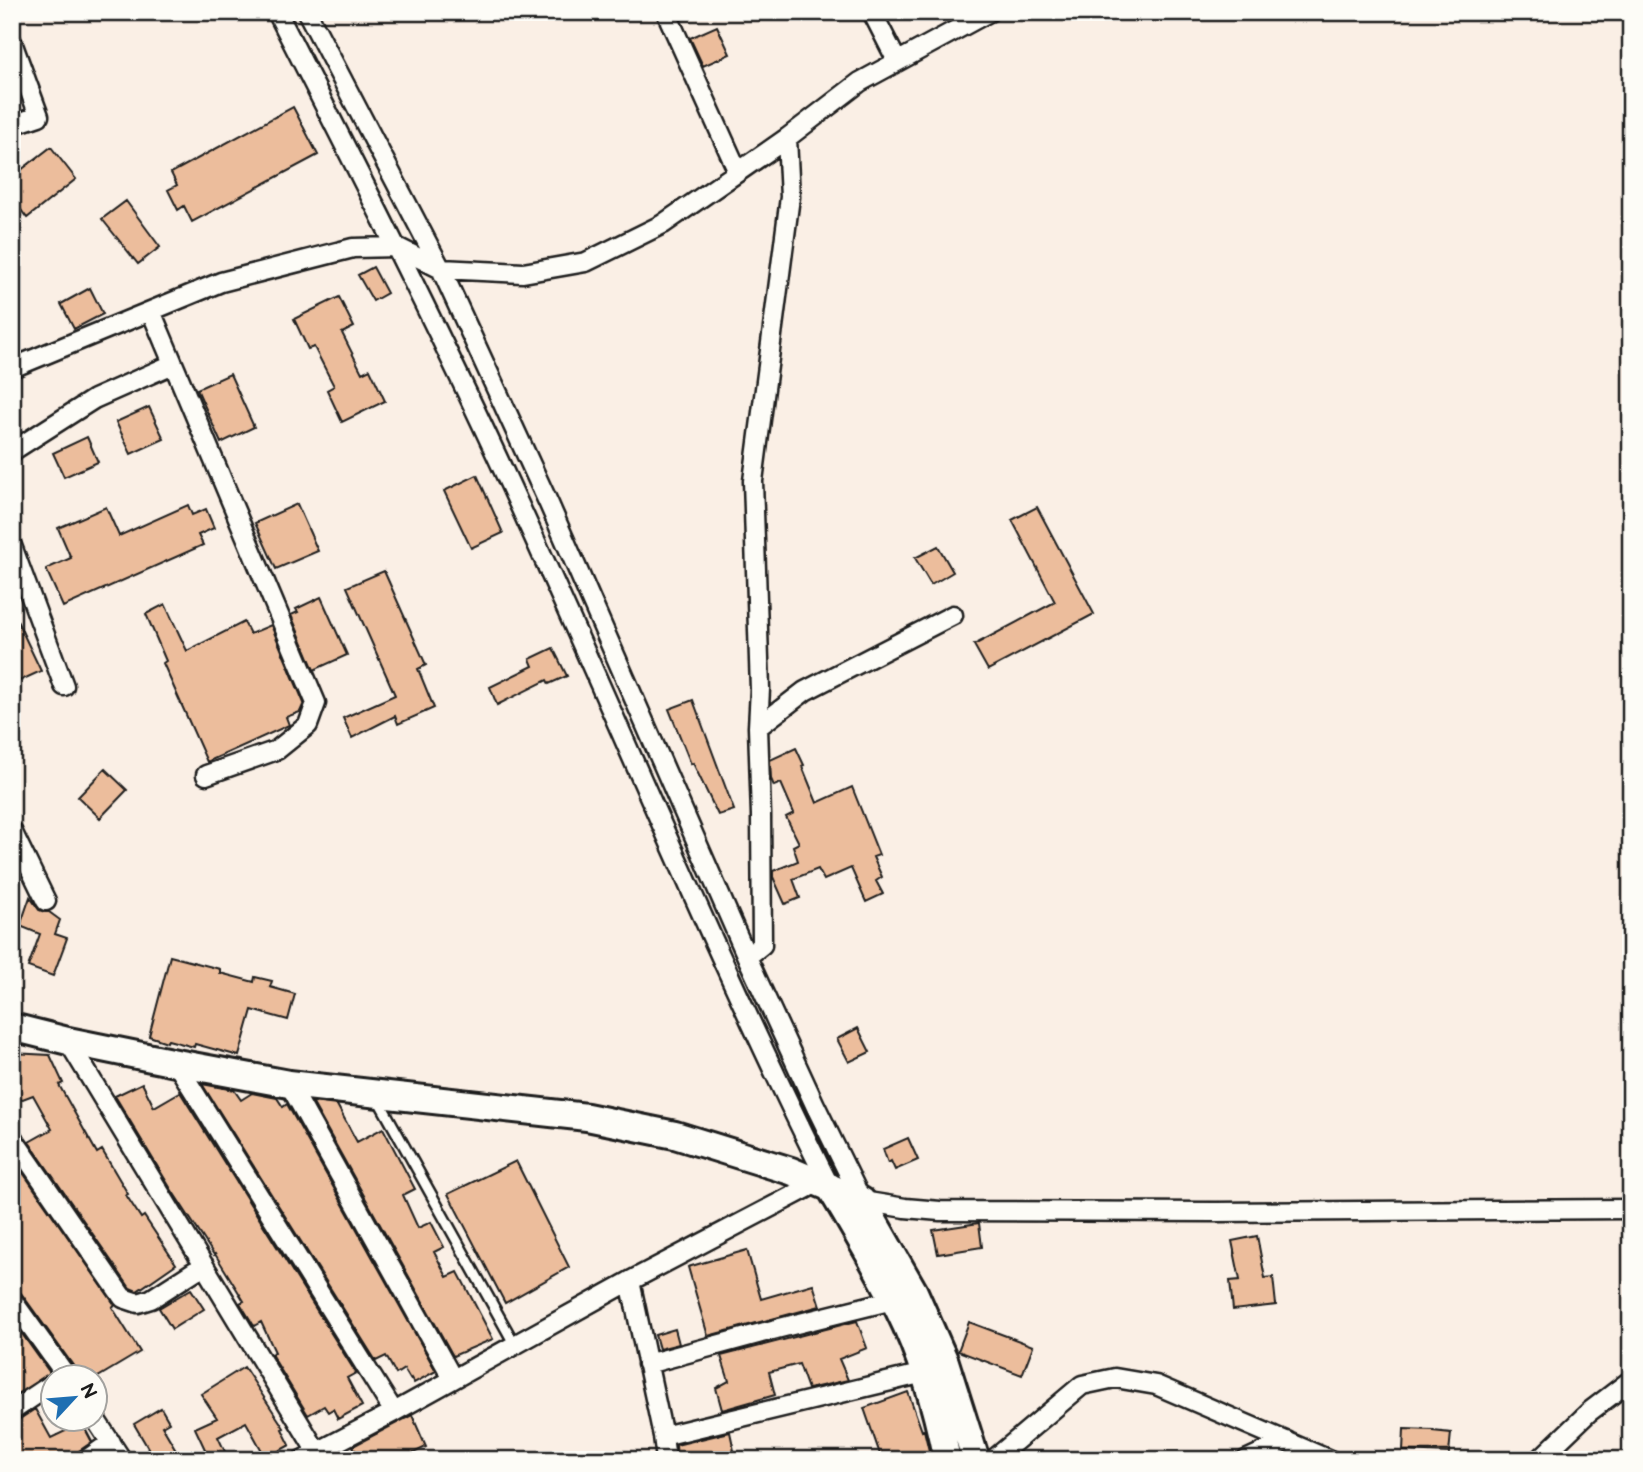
<svg xmlns="http://www.w3.org/2000/svg" width="1643" height="1472" font-family="'Balsamiq Sans',sans-serif">
<style>
.building{fill:#ecbd9c;stroke:#1c1c1c;stroke-width:2}
.lines{fill:none;stroke-linecap:round;stroke-linejoin:round}
.lane-casing{stroke:#1c1c1c;stroke-width:14}
.street-casing{stroke:#1c1c1c;stroke-width:23}
.secondary-casing{stroke:#1c1c1c;stroke-width:32}
.lane{stroke:#fdfcf7;stroke-width:9}
.street{stroke:#fdfcf7;stroke-width:18}
.secondary{stroke:#fdfcf7;stroke-width:26}
</style>
<rect width="100%" height="100%" fill="#faefe5"/>
<filter id="ink" filterUnits="userSpaceOnUse"><feTurbulence type="fractalNoise" baseFrequency=".0143" numOctaves="2"/><feDisplacementMap in="SourceGraphic" scale="14" xChannelSelector="R" yChannelSelector="G"/><feConvolveMatrix kernelMatrix="1 2 1 2 8 2 1 2 1" color-interpolation-filters="sRGB"/></filter>
<g filter="url(#ink)">
<path class="building" d="M 717,26 L 730,54 L 703,66 L 690,38 Z
M 293,107 L 318,155 L 192,222 L 184,206 L 178,210 L 168,190 L 177,185 L 171,173 Z
M 51,147 L 76,179 L 27,218 L 21,210 L 12,217 L 12,177 Z
M 126,201 L 160,247 L 138,264 L 102,219 Z
M 373,267 L 387,293 L 373,301 L 358,275 Z
M 90,288 L 103,314 L 74,329 L 61,304 Z
M 339,297 L 354,327 L 342,333 L 362,373 L 370,369 L 385,401 L 342,422 L 327,390 L 334,386 L 314,347 L 308,349 L 294,319 Z
M 230,374 L 254,427 L 221,443 L 197,389 Z
M 149,407 L 164,439 L 131,454 L 116,422 Z
M 87,437 L 98,462 L 64,477 L 53,453 Z
M 477,475 L 503,533 L 471,548 L 444,491 Z
M 297,504 L 318,551 L 276,569 L 255,523 Z
M 188,505 L 192,515 L 206,509 L 214,528 L 198,535 L 203,545 L 63,607 L 46,569 L 71,558 L 58,528 L 106,507 L 119,536 Z
M 1037,507 L 1094,614 L 988,670 L 974,645 L 1055,602 L 1012,520 Z
M 938,546 L 953,572 L 931,585 L 915,558 Z
M 384,571 L 426,665 L 418,669 L 434,708 L 398,724 L 395,716 L 352,738 L 343,718 L 395,695 L 347,587 Z
M 321,597 L 347,655 L 314,670 L 291,615 L 298,612 L 296,609 Z
M 165,604 L 187,651 L 244,622 L 250,634 L 271,625 L 304,703 L 300,712 L 286,717 L 289,725 L 207,762 L 163,663 L 166,661 L 146,614 Z
M 12,610 L 41,671 L 17,682 L 12,673 Z
M 553,648 L 567,676 L 549,684 L 547,680 L 497,705 L 490,687 L 533,666 L 530,659 Z
M 693,700 L 734,810 L 718,815 L 693,763 L 691,764 L 669,709 Z
M 796,748 L 804,765 L 802,766 L 817,803 L 852,787 L 879,855 L 873,857 L 882,877 L 876,881 L 883,894 L 866,902 L 851,868 L 824,880 L 818,869 L 793,879 L 800,898 L 785,904 L 773,877 L 773,871 L 798,861 L 793,846 L 799,843 L 786,817 L 794,813 L 781,783 L 774,786 L 771,779 L 770,760 Z
M 105,769 L 127,790 L 100,818 L 78,797 Z
M 30,897 L 39,910 L 45,912 L 49,912 L 60,920 L 55,934 L 67,938 L 53,976 L 28,967 L 40,934 L 20,926 Z
M 170,956 L 220,969 L 220,973 L 254,982 L 255,977 L 272,981 L 270,987 L 295,994 L 288,1020 L 252,1010 L 239,1056 L 195,1044 L 194,1047 L 168,1040 L 167,1042 L 149,1036 Z
M 858,1028 L 870,1052 L 849,1062 L 837,1039 Z
M 12,1053 L 50,1055 L 63,1083 L 59,1085 L 97,1153 L 102,1150 L 128,1194 L 126,1195 L 141,1218 L 144,1216 L 176,1264 L 137,1291 L 130,1288 L 29,1142 L 52,1129 L 33,1095 L 12,1103 Z
M 142,1083 L 154,1107 L 180,1092 L 356,1373 L 347,1378 L 362,1406 L 338,1419 L 333,1409 L 328,1412 L 324,1406 L 308,1415 L 271,1354 L 275,1352 L 261,1322 L 254,1326 L 240,1303 L 244,1301 L 215,1254 L 214,1255 L 171,1189 L 115,1096 Z
M 202,1084 L 234,1090 L 241,1100 L 252,1093 L 277,1098 L 283,1107 L 287,1104 L 436,1371 L 414,1383 L 411,1378 L 410,1379 L 404,1369 L 396,1374 L 386,1356 L 376,1361 Z
M 312,1102 L 337,1105 L 357,1142 L 383,1128 L 415,1189 L 403,1195 L 418,1228 L 431,1222 L 444,1247 L 434,1252 L 447,1277 L 458,1272 L 493,1339 L 453,1356 Z
M 908,1138 L 918,1160 L 895,1170 L 891,1161 L 888,1163 L 883,1149 Z
M 516,1161 L 569,1267 L 505,1303 L 448,1194 Z
M 19,1167 L 115,1305 L 112,1307 L 140,1352 L 98,1377 L 79,1377 L 77,1371 L 21,1293 L 12,1289 L 12,1171 Z
M 979,1223 L 982,1247 L 938,1254 L 933,1230 Z
M 1257,1236 L 1265,1278 L 1273,1277 L 1276,1305 L 1233,1310 L 1230,1281 L 1240,1280 L 1232,1241 Z
M 747,1250 L 761,1299 L 813,1284 L 820,1306 L 708,1336 L 688,1267 Z
M 191,1289 L 204,1309 L 172,1329 L 159,1308 Z
M 12,1320 L 50,1373 L 12,1397 Z
M 857,1321 L 867,1348 L 839,1359 L 848,1380 L 808,1389 L 799,1364 L 769,1372 L 775,1395 L 722,1410 L 716,1388 L 729,1381 L 721,1356 Z
M 969,1322 L 1033,1346 L 1022,1375 L 958,1351 Z
M 675,1329 L 679,1344 L 659,1349 L 655,1335 Z
M 244,1367 L 284,1428 L 282,1429 L 290,1445 L 266,1458 L 246,1422 L 218,1437 L 229,1460 L 210,1460 L 195,1428 L 217,1418 L 201,1394 Z
M 908,1392 L 922,1431 L 924,1430 L 930,1455 L 917,1460 L 882,1460 L 864,1408 Z
M 161,1408 L 169,1422 L 162,1426 L 182,1460 L 155,1460 L 134,1424 Z
M 35,1409 L 51,1438 L 82,1423 L 92,1442 L 79,1451 L 75,1458 L 72,1460 L 12,1460 L 12,1447 L 18,1444 L 12,1434 L 12,1422 L 18,1420 Z
M 412,1415 L 426,1447 L 399,1460 L 359,1460 L 353,1446 Z
M 1404,1429 L 1433,1430 L 1433,1431 L 1451,1433 L 1449,1453 L 1403,1451 Z
M 730,1432 L 736,1460 L 677,1460 L 676,1445 Z"/>
<g class="lines">
<defs>
<path id="lane" d="M 378,1099 L 515,1345"/>
<path id="street" d="M 277,12 C 363,181 449,349 527,522 C 628,743 721,969 830,1187
M 307,12 L 441,269 L 549,504 L 747,957 L 815,1105 L 862,1201 L 905,1208 L 940,1211 L 1216,1212 L 1631,1209
M 666,12 L 738,172
M 872,12 L 897,61
M 12,42 L 39,116 L 12,125
M 151,311 L 316,703 L 308,725 L 277,750 L 206,775
M 12,368 L 221,282 L 353,248 L 397,247 L 441,269 L 523,273 L 586,262 L 663,224 L 787,138 L 860,82 L 989,12
M 12,453 L 14,450 L 94,399 L 173,364
M 12,546 L 64,686
M 758,727 L 805,691 L 953,615
M 12,831 L 46,901
M 747,957 L 762,945 L 761,815 L 758,727 L 760,689 L 753,481 L 790,197 L 787,138
M 68,1041 L 317,1452
M 176,1063 L 394,1412
M 289,1084 L 453,1379
M 12,1137 L 123,1298 L 138,1303 L 151,1299 L 204,1265
M 630,1281 L 663,1436 L 924,1373
M 12,1300 L 68,1378
M 647,1364 L 780,1328 L 893,1300
M 12,1411 L 52,1384
M 94,1417 L 122,1460
M 663,1436 L 666,1460
M 86,1460 L 111,1442
M 302,1460 L 394,1412 L 630,1281 L 817,1183
M 993,1460 L 1082,1385 L 1115,1378 L 1156,1385 L 1330,1460
M 1246,1460 L 1287,1441
M 1539,1460 L 1589,1412 L 1631,1380"/>
<path id="secondary" d="M 12,1027 L 68,1041 L 176,1063 L 289,1084 L 587,1117 L 675,1135 L 791,1171 L 862,1201 L 914,1292 L 945,1362 L 976,1460
M 830,1187 C 854,1227 878,1268 899,1310 C 922,1356 937,1410 947,1460"/>
</defs>
<use href="#lane" class="lane-casing"/>
<use href="#street" class="street-casing"/>
<use href="#secondary" class="secondary-casing"/>
<use href="#lane" class="lane"/>
<use href="#street" class="street"/>
<use href="#secondary" class="secondary"/>
</g>
</g>
<rect width="1643" height="1472" fill="none" stroke="#fdfcf7" stroke-width="42"/>
<rect x="21" y="21" width="1601" height="1430" fill="none" stroke="#1c1c1c" stroke-width="2.5" filter="url(#ink)"/>
<g transform="translate(74 1398) rotate(64)"><circle r="33" fill="#fdfcf7" stroke="#a3a29f" stroke-width="2"/>
<path d="M0-5L12 26L0 18L-12 26Z" fill="#1f6fb2"/>
<text y="-10" font-size="19" font-weight="bold" text-anchor="middle" fill="#1c1c1c">N</text>
</g>
</svg>
